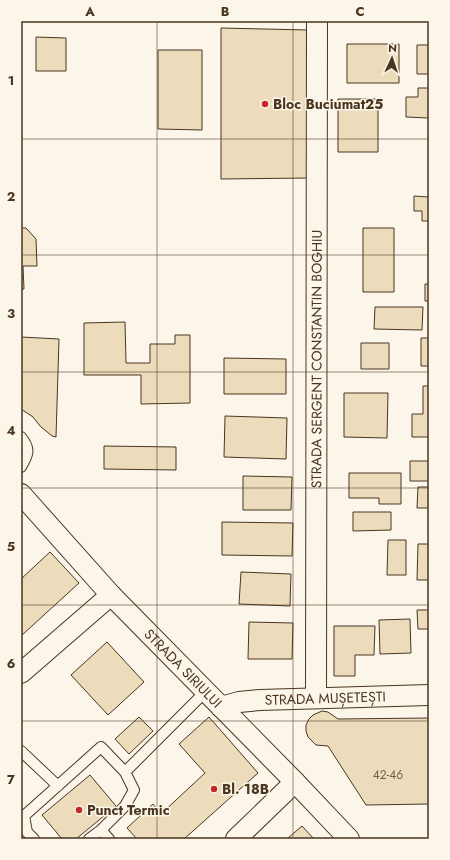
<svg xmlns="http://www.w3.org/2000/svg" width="450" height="860" font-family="Jost,sans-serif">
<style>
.building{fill:#ecdcbc;stroke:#4a3520}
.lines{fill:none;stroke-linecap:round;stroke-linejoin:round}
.service-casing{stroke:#4a3520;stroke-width:12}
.minor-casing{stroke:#4a3520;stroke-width:22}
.service{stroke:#fbf6e9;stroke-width:10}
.minor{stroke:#fbf6e9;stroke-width:20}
.grid{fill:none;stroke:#4a3520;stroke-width:1;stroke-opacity:0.55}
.poi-dot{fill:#c62828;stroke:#fbf6e9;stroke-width:1.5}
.labels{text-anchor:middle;stroke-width:3;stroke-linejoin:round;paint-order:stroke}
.number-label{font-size:12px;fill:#725f47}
.poi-label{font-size:14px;font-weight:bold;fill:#4a3520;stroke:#fbf6e9;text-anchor:start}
.street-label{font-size:14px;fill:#4a3520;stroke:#fbf6e9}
.neatline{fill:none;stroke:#4a3520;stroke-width:1.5}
.grid-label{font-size:13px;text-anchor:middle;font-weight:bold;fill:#4a3520}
</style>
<rect width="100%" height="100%" fill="#fbf6e9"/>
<path class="building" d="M 221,28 L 308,30 L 309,178 L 221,179 Z
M 36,37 L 66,38 L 66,71 L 36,71 Z
M 347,44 L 399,44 L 399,83 L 347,83 Z
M 417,45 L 429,45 L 429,74 L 417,74 Z
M 158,50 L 202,50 L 202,130 L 158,129 Z
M 418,88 L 429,88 L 429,118 L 406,117 L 406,97 L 418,97 Z
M 338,99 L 378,99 L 378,152 L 338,152 Z
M 414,196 L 429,197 L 429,221 L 422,221 L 422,211 L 414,211 Z
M 21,228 L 26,228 L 36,239 L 37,266 L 23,266 L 24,289 L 21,289 Z
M 363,228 L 394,228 L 394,292 L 363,292 Z
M 425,284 L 429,284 L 429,301 L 425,301 Z
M 375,307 L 423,307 L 422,330 L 374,329 Z
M 125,322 L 126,363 L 150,363 L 150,344 L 175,344 L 175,335 L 190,335 L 190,403 L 141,404 L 141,375 L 84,375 L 84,323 Z
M 21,337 L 59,339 L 56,437 L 52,436 L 40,426 L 33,417 L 21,409 Z
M 421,338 L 429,338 L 429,366 L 421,366 Z
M 361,343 L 389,343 L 389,369 L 361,369 Z
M 224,358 L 286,359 L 286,394 L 224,394 Z
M 423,386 L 429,386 L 429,437 L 412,437 L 412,414 L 423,414 Z
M 344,393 L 388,393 L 387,438 L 344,437 Z
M 225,416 L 287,418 L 286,459 L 224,457 Z
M 104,446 L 176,447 L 176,470 L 104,469 Z
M 410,461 L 429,461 L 429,481 L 410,481 Z
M 349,473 L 401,473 L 401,504 L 379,504 L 379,498 L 349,498 Z
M 243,476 L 292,477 L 291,510 L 243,510 Z
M 418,487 L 429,487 L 429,508 L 417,508 Z
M 353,512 L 391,512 L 391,530 L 353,531 Z
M 222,522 L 293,523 L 292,556 L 222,555 Z
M 388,540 L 406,540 L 406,575 L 387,575 Z
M 418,544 L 429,544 L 429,580 L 417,580 Z
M 50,552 L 79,583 L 21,636 L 21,579 Z
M 241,572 L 291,574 L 290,606 L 239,604 Z
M 417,610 L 429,610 L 429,629 L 418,629 Z
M 410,619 L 411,653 L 380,654 L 379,620 Z
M 249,622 L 293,623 L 292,659 L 248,659 Z
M 334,626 L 375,626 L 374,655 L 355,655 L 355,676 L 334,676 Z
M 107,642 L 144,682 L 108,715 L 71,675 Z
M 322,711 L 328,712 L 338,719 L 429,718 L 429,804 L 366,805 L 328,746 L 316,745 L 308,737 L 306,731 L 306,725 L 309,719 L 313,715 Z
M 139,717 L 153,731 L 129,754 L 115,739 Z
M 209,717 L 258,773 L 184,839 L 137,839 L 127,828 L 153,804 L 161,814 L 205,773 L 179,744 Z
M 90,775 L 116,806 L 76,839 L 62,839 L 42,815 Z
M 302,826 L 314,839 L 287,839 Z"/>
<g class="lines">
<defs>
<path id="service" d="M 21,437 C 31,449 28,455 21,467
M 21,751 L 58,786
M 101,830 L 109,839
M 34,839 L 27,832 L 24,816 L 101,747 L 125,772 L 206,691
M 89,839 L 101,830 L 125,806 L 134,790 L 125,772"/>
<g id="minor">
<path id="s1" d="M 21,494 L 111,595 L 295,782 L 349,839"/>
<path d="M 21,673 L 111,595"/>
<path id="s2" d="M 316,698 L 317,21"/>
<path id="s3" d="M 221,707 L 239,702 L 260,700 L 429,695"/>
<path d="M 236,839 L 295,782"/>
</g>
</defs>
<use href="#service" class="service-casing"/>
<use href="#minor" class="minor-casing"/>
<use href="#service" class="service"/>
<use href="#minor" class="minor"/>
</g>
<path class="grid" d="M 157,21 L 157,839M 293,21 L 293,839M 21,139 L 429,139M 21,255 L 429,255M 21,372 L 429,372M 21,488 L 429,488M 21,605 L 429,605M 21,721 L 429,721"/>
<g class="poi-dot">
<circle cx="265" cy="104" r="4"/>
<circle cx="214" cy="789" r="4"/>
<circle cx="79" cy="810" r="4"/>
</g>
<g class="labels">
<g class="number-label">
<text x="388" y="779">42-46</text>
</g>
<g class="poi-label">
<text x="273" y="109">Bloc Buciumat25</text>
<text x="222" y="794">Bl. 18B</text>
<text x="87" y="815">Punct Termic</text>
</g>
<g class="street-label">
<text dy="5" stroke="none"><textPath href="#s2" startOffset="339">STRADA SERGENT CONSTANTIN BOGHIU</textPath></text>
<text dy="5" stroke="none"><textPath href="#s1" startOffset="238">STRADA SIRIULUI</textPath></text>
<text dy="5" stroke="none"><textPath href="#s3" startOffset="105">STRADA MUȘETEȘTI</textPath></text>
</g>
</g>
<rect width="450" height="860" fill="none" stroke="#fbf6e9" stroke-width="44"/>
<g transform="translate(392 58) rotate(3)" stroke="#fbf6e9" stroke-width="3" paint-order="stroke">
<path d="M0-3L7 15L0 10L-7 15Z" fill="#4a3520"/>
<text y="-6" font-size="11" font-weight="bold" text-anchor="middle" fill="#4a3520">N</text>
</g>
<rect x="22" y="22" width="406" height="816" class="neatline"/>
<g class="grid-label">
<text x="90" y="16">A</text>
<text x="225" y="16">B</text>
<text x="360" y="16">C</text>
<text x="11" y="85">1</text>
<text x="11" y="201">2</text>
<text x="11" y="318">3</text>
<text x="11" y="435">4</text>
<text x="11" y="551">5</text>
<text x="11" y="668">6</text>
<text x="11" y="784">7</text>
</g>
</svg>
